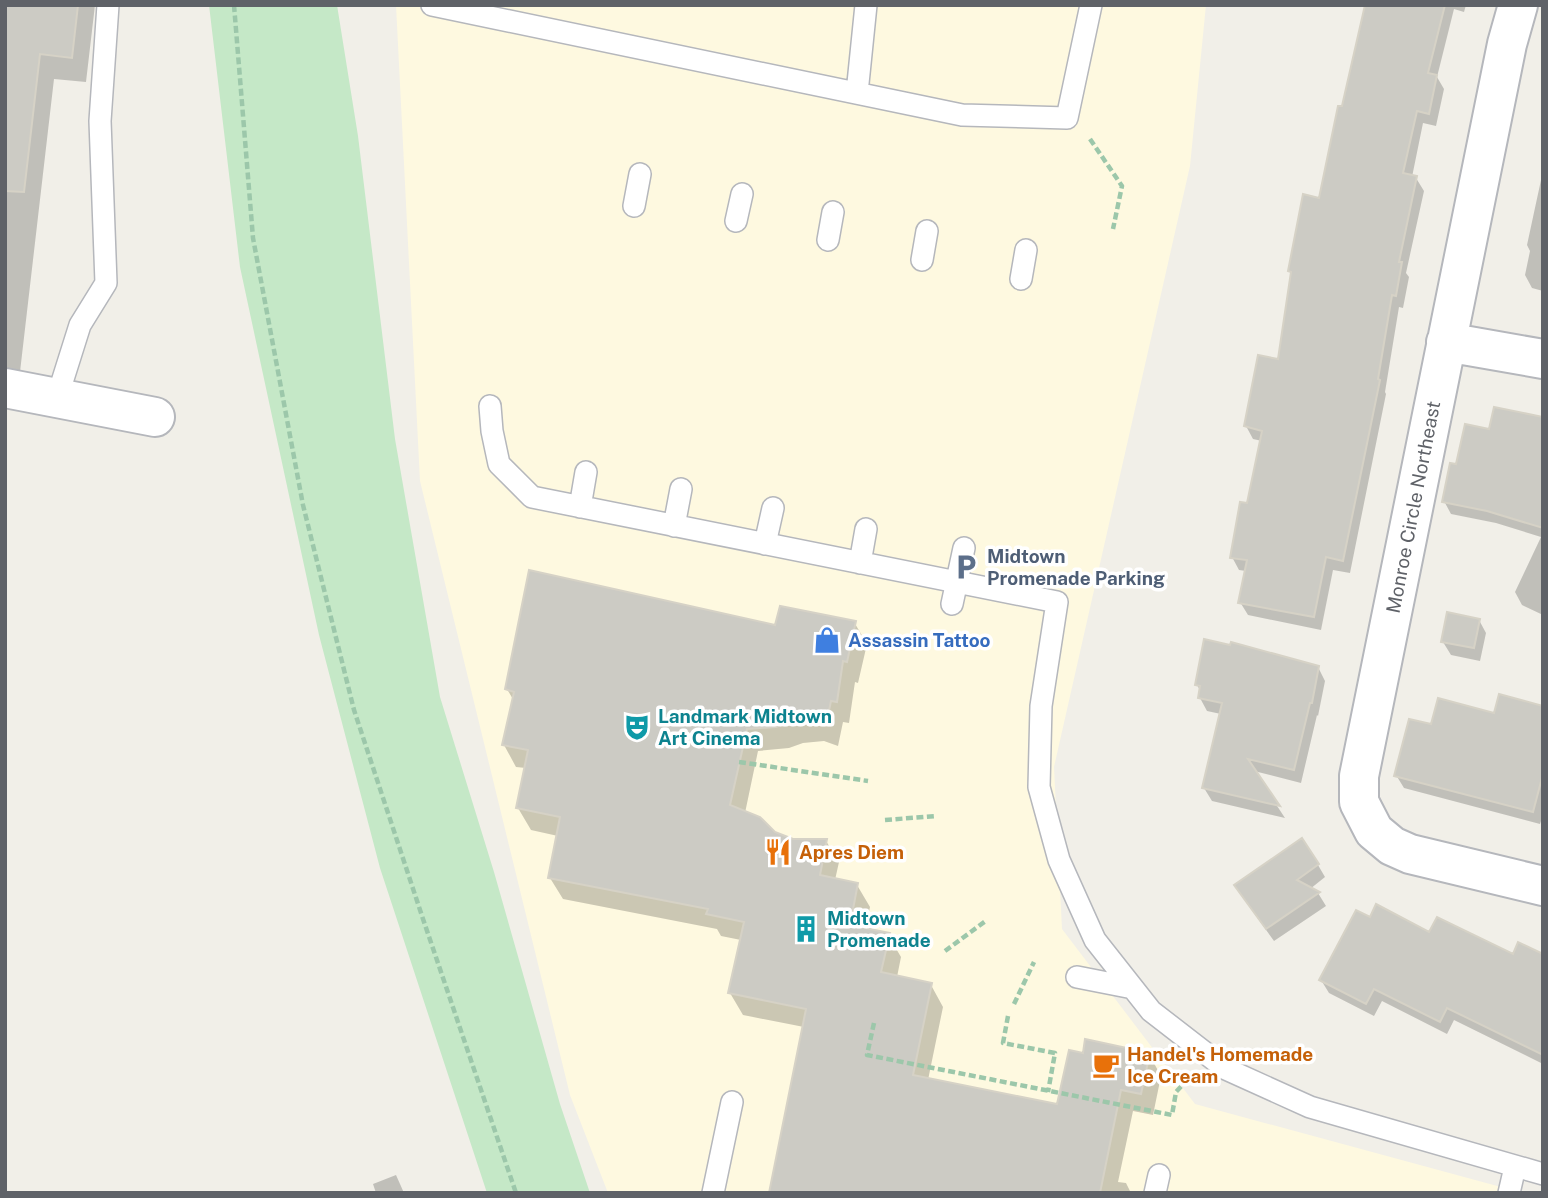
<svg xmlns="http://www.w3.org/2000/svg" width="1548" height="1198" font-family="'Public Sans',sans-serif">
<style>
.commercial{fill:#fef9e0}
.green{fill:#c5e8c7}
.shadow{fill:#0003}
.building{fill:#cccbc4;stroke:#d6d2c6;stroke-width:2}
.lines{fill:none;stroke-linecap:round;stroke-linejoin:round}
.service-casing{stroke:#b5b7bc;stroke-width:24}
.minor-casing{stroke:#b5b7bc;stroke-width:42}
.path{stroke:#9cc7aa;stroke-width:4.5;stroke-dasharray:7 3.5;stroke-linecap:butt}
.service{stroke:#fff;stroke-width:21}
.minor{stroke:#fff;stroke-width:38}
.labels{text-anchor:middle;stroke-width:7;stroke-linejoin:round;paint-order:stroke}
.street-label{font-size:19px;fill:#5f6268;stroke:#fff}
.service-label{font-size:19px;font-weight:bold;fill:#4e5e75;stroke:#fff;text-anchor:start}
.shop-label{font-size:19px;font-weight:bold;fill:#366cbe;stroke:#fff;text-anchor:start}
.culture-label{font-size:19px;font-weight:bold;fill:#0d838f;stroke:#fff;text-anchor:start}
.food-label{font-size:19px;font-weight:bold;fill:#c56008;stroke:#fff;text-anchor:start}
</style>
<rect width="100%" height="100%" fill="#f1efe8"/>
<path class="commercial" d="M 396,5 L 1206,5 L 1190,166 L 1054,767 L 1062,929 L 1195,1104 L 1523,1193 L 608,1193 L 570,1095 L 420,481 Z"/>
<path class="green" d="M 209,5 L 337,5 L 358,136 L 395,439 L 440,697 L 494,872 L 560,1104 L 590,1193 L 487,1193 L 380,868 L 319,635 L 240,267 Z"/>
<path class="shadow" d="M 5,5 L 95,5 L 86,82 L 54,79 L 20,372 L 5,370 Z
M 1367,5 L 1466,5 L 1464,12 L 1454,9 L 1437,77 L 1444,89 L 1436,126 L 1423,123 L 1412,177 L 1416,178 L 1424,191 L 1406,273 L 1409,277 L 1403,308 L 1399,307 L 1385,392 L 1386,394 L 1350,573 L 1333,570 L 1321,630 L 1248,615 L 1240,602 L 1246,571 L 1239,570 L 1232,557 L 1249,505 L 1262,441 L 1253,439 L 1246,426 L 1279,361 L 1293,276 L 1289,271 L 1320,200 Z
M 1541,180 L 1543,180 L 1543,291 L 1532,288 L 1525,275 L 1530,251 L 1527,245 Z
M 1543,425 L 1543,615 L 1522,605 L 1515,592 L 1541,537 L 1496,523 L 1451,514 L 1444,501 L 1458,466 L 1491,431 Z
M 1479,620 L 1486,633 L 1480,661 L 1451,655 L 1443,642 Z
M 854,622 L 867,644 L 858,683 L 855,682 L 849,723 L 843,722 L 838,746 L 824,741 L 803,743 L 789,748 L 758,751 L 745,813 L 774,834 L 793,840 L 826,841 L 839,862 L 835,880 L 857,885 L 870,907 L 865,930 L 888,935 L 901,957 L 897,977 L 931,985 L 943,1007 L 928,1080 L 1058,1106 L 1084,1055 L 1149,1054 L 1161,1076 L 1153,1115 L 1133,1111 L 1118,1182 L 1126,1183 L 1131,1193 L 770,1193 L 804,1027 L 743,1015 L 730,993 L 741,940 L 721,936 L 717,929 L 563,899 L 550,878 L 558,836 L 531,830 L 518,808 L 526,768 L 516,767 L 504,745 L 514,701 L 507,689 L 776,627 Z
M 1318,667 L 1325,681 L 1318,716 L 1317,715 L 1301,783 L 1254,771 L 1285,818 L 1212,801 L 1204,788 L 1221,714 L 1207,711 L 1200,698 L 1201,692 L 1197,685 Z
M 1543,708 L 1543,815 L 1540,824 L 1404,788 L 1396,775 L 1432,726 Z
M 1318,865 L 1325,877 L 1310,889 L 1318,893 L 1326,906 L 1274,941 L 1244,899 Z
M 1371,919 L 1513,956 L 1543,956 L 1543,1064 L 1454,1020 L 1447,1034 L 1382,1001 L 1374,1016 L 1329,993 L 1321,980 Z
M 396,1175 L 404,1193 L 376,1193 L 373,1184 Z"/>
<path class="building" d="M 5,5 L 78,5 L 72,58 L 40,54 L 24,192 L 5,191 Z
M 1365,5 L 1445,5 L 1428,73 L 1437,75 L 1429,114 L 1417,111 L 1403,173 L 1417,176 L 1399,262 L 1402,262 L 1396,296 L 1392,295 L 1378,379 L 1380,380 L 1343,561 L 1326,557 L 1314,617 L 1238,603 L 1247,560 L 1230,558 L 1240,502 L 1247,503 L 1262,431 L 1244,426 L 1258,355 L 1278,359 L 1291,272 L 1288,271 L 1303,194 L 1319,198 L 1338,106 L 1342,106 Z
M 1494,407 L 1543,417 L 1543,528 L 1487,511 L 1442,502 L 1450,463 L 1456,464 L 1465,424 L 1489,429 Z
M 529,570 L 775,625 L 780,606 L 856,621 L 847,662 L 843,661 L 837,702 L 831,701 L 826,725 L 811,720 L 790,721 L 776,727 L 747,729 L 730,805 L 760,817 L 775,832 L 793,839 L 827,839 L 820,875 L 858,883 L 850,925 L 890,933 L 881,972 L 932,983 L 913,1075 L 1057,1104 L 1069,1050 L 1083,1053 L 1085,1039 L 1150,1053 L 1141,1094 L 1121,1090 L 1100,1193 L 769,1193 L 806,1009 L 728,993 L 744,922 L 706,914 L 708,909 L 548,878 L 560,817 L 516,808 L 528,750 L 502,745 L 514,692 L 505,689 Z
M 1447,612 L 1480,619 L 1474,648 L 1441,642 Z
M 1204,639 L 1230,645 L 1231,642 L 1319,666 L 1312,703 L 1310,703 L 1294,770 L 1248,759 L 1280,806 L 1202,788 L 1222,703 L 1198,698 L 1200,686 L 1195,685 Z
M 1499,694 L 1543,706 L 1543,774 L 1533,812 L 1394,776 L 1409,719 L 1431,724 L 1438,698 L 1494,713 Z
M 1302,838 L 1319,864 L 1297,880 L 1320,892 L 1266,929 L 1234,885 Z
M 1376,904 L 1429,932 L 1437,917 L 1513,954 L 1518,942 L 1543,954 L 1543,1055 L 1447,1008 L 1440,1022 L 1374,989 L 1366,1004 L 1319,980 L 1356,910 L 1370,917 Z"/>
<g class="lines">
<defs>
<path id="service" d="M 432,5 L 962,115 L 1067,118 L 1091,5
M 857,93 L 866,5
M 634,206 L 640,174
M 736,221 L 742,194
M 828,240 L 833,212
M 922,260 L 927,231
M 1021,279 L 1026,250
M 57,398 L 80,325 L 106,283 L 100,121 L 108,5
M 490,406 L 492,431 L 499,464 L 532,497 L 1057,602 L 1041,706 L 1039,787 L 1059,860 L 1095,940 L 1151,1011 L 1226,1069 L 1310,1107 L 1543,1174
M 580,507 L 586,472
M 674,526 L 681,489
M 765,544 L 773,508
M 860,563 L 866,529
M 952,604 L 964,548
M 1077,977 L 1133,988
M 713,1193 L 732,1102
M 1155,1193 L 1159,1175
M 1509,1193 L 1515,1167"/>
<path id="minor" d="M 1518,5 L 1507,44 L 1359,776 L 1359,802 L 1374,831 L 1392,846 L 1410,854 L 1543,886
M 1446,342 L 1543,359
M 5,388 L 155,417"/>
</defs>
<use href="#service" class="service-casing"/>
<use href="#minor" class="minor-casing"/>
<path class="path" d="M 234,5 L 253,238 L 303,505 L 354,710 L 423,919 L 516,1193
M 1090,139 L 1122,186 L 1113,229
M 739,762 L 868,781
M 885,820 L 936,816
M 945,951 L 987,920
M 1014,1004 L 1034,962
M 1008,1016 L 1003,1043 L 1055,1053 L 1048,1092
M 874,1023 L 867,1055 L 1172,1115 L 1176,1092 L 1185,1082"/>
<use href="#service" class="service"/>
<use href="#minor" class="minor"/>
</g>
<defs>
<symbol id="parking-bare" viewBox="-9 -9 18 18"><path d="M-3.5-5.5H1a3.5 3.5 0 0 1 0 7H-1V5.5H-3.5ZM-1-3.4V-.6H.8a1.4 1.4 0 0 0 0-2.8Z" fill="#5c6f8a" stroke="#fff" stroke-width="2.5" paint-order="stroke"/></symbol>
<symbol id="shop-bare" viewBox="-9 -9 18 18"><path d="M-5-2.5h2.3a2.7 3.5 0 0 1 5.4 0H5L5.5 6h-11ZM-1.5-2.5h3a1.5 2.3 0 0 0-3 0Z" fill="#3f7fe0" stroke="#fff" stroke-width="2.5" paint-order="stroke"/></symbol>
<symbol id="theatre-bare" viewBox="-9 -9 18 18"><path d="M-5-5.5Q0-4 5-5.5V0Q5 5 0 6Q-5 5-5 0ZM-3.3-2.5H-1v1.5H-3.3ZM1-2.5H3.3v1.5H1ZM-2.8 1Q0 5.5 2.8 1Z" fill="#0f9aa8" stroke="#fff" stroke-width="2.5" paint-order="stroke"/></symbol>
<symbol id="restaurant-bare" viewBox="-9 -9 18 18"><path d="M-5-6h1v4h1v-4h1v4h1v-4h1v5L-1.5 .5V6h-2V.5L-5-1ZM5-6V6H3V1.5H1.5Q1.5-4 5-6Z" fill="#e8710a" stroke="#fff" stroke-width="2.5" paint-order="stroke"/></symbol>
<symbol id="building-bare" viewBox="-9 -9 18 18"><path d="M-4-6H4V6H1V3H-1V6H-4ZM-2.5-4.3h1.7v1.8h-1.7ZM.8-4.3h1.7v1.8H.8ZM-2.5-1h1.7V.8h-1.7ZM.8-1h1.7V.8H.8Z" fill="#0f9aa8" stroke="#fff" stroke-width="2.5" paint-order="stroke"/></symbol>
<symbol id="cafe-bare" viewBox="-9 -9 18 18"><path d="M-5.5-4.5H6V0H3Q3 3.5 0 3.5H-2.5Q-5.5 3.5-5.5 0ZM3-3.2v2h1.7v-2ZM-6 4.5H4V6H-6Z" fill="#e8710a" stroke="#fff" stroke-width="2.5" paint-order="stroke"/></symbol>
</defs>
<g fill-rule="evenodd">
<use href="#parking-bare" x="947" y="548" width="38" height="38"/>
<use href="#shop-bare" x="808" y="621" width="38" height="38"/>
<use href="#theatre-bare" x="618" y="708" width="38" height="38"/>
<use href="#restaurant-bare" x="759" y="833" width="38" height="38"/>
<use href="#building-bare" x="787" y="910" width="38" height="38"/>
<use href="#cafe-bare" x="1087" y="1046" width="38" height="38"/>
</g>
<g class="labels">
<g class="street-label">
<text transform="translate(1413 507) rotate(-79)" y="7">Monroe Circle Northeast</text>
</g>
<g class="service-label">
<text x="987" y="563">Midtown<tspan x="987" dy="22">Promenade Parking</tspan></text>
</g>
<g class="shop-label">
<text x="848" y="647">Assassin Tattoo</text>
</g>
<g class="culture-label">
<text x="658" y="723">Landmark Midtown<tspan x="658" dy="22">Art Cinema</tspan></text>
<text x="827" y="925">Midtown<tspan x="827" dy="22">Promenade</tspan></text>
</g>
<g class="food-label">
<text x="799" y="859">Apres Diem</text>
<text x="1127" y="1061">Handel's Homemade<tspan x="1127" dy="22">Ice Cream</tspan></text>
</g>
</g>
<rect width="1548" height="1198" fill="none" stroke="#5f6268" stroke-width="14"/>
</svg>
